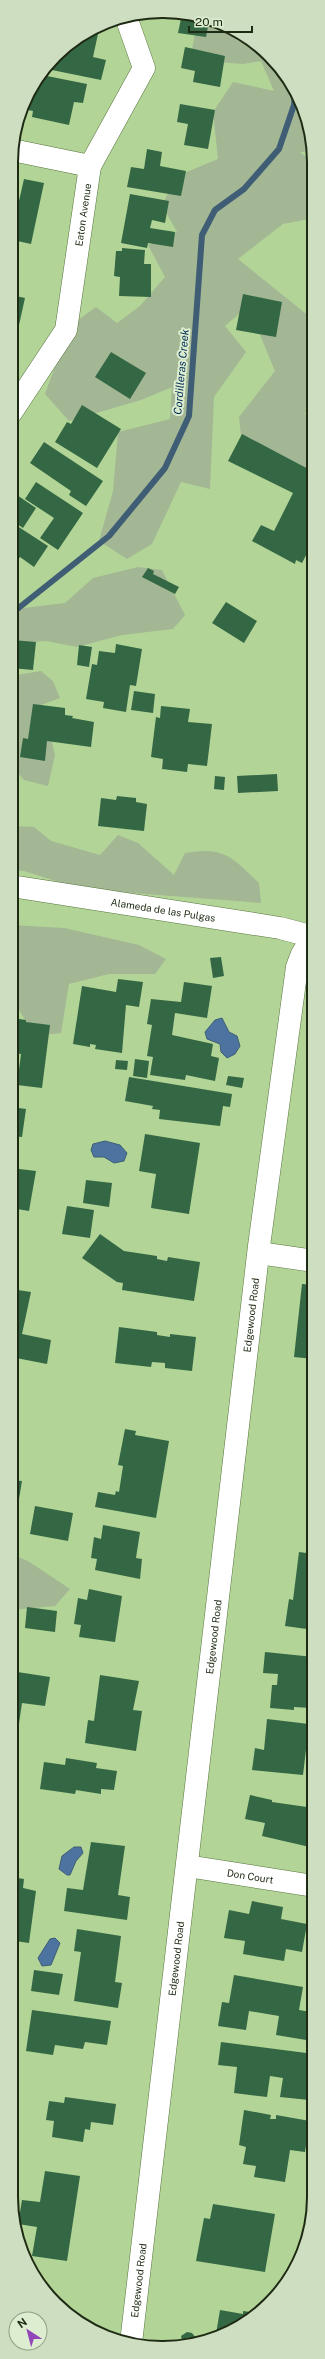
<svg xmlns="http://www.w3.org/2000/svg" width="325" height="2359" font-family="'Public Sans',sans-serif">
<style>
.green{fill:#a3b794}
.water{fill:#4d74a0;stroke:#3f5e76}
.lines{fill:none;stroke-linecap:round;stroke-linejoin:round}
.stream{stroke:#3f5e76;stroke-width:6}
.building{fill:#346844}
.minor-casing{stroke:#57753d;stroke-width:23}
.major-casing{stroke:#57753d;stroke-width:23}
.minor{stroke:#fff;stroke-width:22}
.major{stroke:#fff;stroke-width:22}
.labels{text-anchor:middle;stroke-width:4;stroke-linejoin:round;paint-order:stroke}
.street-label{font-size:10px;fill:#1e2a13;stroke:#ddeed0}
.water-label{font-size:11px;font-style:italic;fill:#002b55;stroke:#ddeed0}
.rim{fill:none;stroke:#1e2a13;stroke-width:2}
</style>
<rect width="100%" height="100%" fill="#b2d497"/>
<path class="green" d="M 198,18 L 229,27 L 270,56 L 302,104 L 313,151 L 300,152 L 314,164 L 314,218 L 283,224 L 238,259 L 305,313 L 314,308 L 314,390 L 305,414 L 314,419 L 314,480 L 244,462 L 239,417 L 275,371 L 248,306 L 225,326 L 246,352 L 214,397 L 210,489 L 181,482 L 152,544 L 127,559 L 99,541 L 113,491 L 118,432 L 170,419 L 172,387 L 141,400 L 69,421 L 45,394 L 70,326 L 96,307 L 117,323 L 140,306 L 165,277 L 148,245 L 177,232 L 162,205 L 177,176 L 218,159 L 213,112 L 233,82 L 274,91 L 261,61 L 243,64 L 190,60 Z
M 138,567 L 162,570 L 185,615 L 173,629 L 122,635 L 77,647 L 46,641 L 11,644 L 11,607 L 15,609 L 65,603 L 93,578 Z
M 41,671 L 53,681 L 60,698 L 33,708 L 48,724 L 55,755 L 48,786 L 24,780 L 11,765 L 11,676 Z
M 11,823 L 13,826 L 34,827 L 51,841 L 100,855 L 118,835 L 138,843 L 174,875 L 185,853 C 224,846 232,857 259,883 L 261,903 L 81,889 L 24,871 L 11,870 Z
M 11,925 L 64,928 L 139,945 L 166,959 L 155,974 L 109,974 L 69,984 L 61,1033 L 35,1036 L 16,1005 L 11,1013 Z
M 11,1554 L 28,1561 L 70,1589 L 55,1606 L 11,1610 Z"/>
<path class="water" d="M 222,1018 L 229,1032 L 237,1036 L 240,1046 L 235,1054 L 227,1058 L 221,1052 L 220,1044 L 207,1039 L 205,1032 L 215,1020 Z
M 105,1141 L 120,1145 L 127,1153 L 124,1161 L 114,1163 L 104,1157 L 94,1157 L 91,1150 L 93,1144 Z
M 74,1847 L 81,1847 L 83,1853 L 76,1861 L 70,1875 L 67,1875 L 59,1869 L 62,1856 Z
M 55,1938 L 60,1943 L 51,1965 L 42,1966 L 38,1958 L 50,1939 Z"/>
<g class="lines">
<path class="stream" d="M 11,614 L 109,536 L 165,468 L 189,416 L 202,235 L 215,210 L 244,189 L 279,149 L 294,105 L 295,93"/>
</g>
<path class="building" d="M 172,11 L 173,11 L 181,14 L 174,17 Z
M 182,14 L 209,21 L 206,37 L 178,33 Z
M 91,32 L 98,34 L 93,57 L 106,60 L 101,80 L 47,69 L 63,48 Z
M 185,47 L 225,56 L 220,87 L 193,82 L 195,71 L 181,68 Z
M 42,75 L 87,84 L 83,103 L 74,102 L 69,125 L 32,117 L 33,111 L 23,109 L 27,95 Z
M 180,104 L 215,110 L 208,149 L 184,145 L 188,124 L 177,122 Z
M 147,149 L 162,152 L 160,166 L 186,171 L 181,196 L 127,187 L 131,167 L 144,169 Z
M 24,179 L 44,183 L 31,244 L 13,240 L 11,247 L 11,213 L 16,214 Z
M 130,194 L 169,201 L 165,223 L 152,220 L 150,228 L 175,232 L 173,247 L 148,243 L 147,248 L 121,243 Z
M 122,248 L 145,250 L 144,264 L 151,264 L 151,297 L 119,296 L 120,277 L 114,276 L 116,251 L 122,251 Z
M 243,294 L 282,302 L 276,337 L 236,330 Z
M 11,295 L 25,298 L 19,325 L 11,323 Z
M 111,352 L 146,373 L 130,399 L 95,377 Z
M 82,405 L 121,429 L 97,468 L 55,442 L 67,422 L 71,424 Z
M 242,434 L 312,471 L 314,468 L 314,540 L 302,563 L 296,560 L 295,564 L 252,541 L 261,525 L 274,531 L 293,493 L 228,461 Z
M 44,442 L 103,481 L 86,506 L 69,495 L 71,491 L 30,463 Z
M 36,482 L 83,513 L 58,550 L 40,538 L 54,518 L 25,499 Z
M 11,491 L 36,508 L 23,528 L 11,520 Z
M 11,522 L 48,546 L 34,567 L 20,557 L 11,570 Z
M 148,568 L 154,571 L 153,574 L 179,587 L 175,594 L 142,577 Z
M 226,602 L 257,621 L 244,643 L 212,623 Z
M 12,640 L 36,642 L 33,670 L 11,668 Z
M 116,644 L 142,649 L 136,686 L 130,685 L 126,712 L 103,708 L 104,702 L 86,699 L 92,664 L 97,665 L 99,651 L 115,653 Z
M 79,645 L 92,647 L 89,667 L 77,665 Z
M 134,691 L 155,694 L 153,713 L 131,710 Z
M 33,704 L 65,708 L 65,715 L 73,716 L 72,718 L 94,722 L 91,747 L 47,741 L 45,761 L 20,757 L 23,738 L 28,739 Z
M 161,706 L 190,709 L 188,722 L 212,724 L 207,766 L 188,764 L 187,772 L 162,769 L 163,759 L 151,757 L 156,717 L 160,718 Z
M 277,774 L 278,791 L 238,793 L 237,776 Z
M 215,776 L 225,777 L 224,790 L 214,789 Z
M 117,796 L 136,798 L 136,802 L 147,804 L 144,831 L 98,826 L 101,798 L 116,800 Z
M 221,957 L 224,976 L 213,978 L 210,958 Z
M 118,979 L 143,982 L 139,1007 L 126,1005 L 122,1053 L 95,1049 L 96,1045 L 90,1044 L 90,1047 L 73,1044 L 82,986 L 116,992 Z
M 184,982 L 212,986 L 207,1018 L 175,1013 L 172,1035 L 213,1044 L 211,1056 L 219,1058 L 215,1081 L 186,1075 L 185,1080 L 150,1075 L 153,1057 L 147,1056 L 152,1025 L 147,1024 L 151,999 L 181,1002 Z
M 11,1015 L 13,1018 L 26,1020 L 26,1022 L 50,1025 L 42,1088 L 17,1085 L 21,1054 L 13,1053 L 11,1056 Z
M 135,1059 L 149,1061 L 147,1078 L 133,1076 Z
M 116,1060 L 128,1061 L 127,1070 L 115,1069 Z
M 228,1076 L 244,1078 L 242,1088 L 226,1085 Z
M 129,1077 L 232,1094 L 230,1107 L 223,1106 L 220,1126 L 159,1119 L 160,1110 L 152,1109 L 153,1106 L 125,1101 Z
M 11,1107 L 26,1109 L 22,1137 L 11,1136 Z
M 145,1134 L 200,1143 L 189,1214 L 151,1208 L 156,1174 L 139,1171 Z
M 11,1168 L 36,1171 L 29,1211 L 11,1208 Z
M 86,1180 L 112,1183 L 109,1207 L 83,1203 Z
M 67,1206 L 94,1210 L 90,1238 L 62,1234 Z
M 100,1234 L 124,1251 L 157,1256 L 157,1259 L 167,1261 L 168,1257 L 200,1262 L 194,1301 L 122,1290 L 123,1283 L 117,1282 L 82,1258 Z
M 302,1284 L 314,1285 L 314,1359 L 294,1357 Z
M 11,1289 L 31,1292 L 22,1334 L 51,1340 L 47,1364 L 11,1357 Z
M 119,1327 L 157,1332 L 157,1335 L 170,1337 L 170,1334 L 196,1337 L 192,1371 L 165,1368 L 165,1363 L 152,1362 L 151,1367 L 115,1363 Z
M 125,1429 L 136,1431 L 135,1435 L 169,1441 L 156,1518 L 95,1507 L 98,1492 L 115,1495 L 116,1491 L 119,1492 L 123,1466 L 118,1465 Z
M 11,1431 L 18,1432 L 12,1472 L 11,1472 Z
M 11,1480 L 22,1481 L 19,1499 L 11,1498 Z
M 35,1506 L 73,1513 L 68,1541 L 30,1534 Z
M 103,1525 L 140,1532 L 136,1558 L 142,1559 L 140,1579 L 95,1570 L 97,1559 L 91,1558 L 94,1537 L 101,1539 Z
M 299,1552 L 314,1554 L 314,1630 L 285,1626 L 289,1599 L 293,1600 Z
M 89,1589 L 122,1596 L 115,1642 L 79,1637 L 81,1625 L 74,1624 L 78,1598 L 87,1600 Z
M 27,1607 L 57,1611 L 55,1632 L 25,1628 Z
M 265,1652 L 314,1657 L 311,1708 L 294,1707 L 294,1710 L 270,1708 L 272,1685 L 277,1685 L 278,1674 L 263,1673 Z
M 11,1671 L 50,1677 L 45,1706 L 22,1703 L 17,1737 L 11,1736 Z
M 100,1675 L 139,1681 L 133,1710 L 142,1711 L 136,1751 L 85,1743 L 88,1720 L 94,1721 Z
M 267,1719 L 309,1724 L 303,1775 L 252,1770 L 255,1748 L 264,1750 Z
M 66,1758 L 97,1763 L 96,1768 L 117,1771 L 114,1790 L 101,1789 L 101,1794 L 76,1790 L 75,1794 L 40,1789 L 44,1762 L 65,1765 Z
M 11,1775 L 19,1776 L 16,1798 L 11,1797 Z
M 250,1795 L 272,1800 L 272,1802 L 314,1808 L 314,1848 L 262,1836 L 265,1823 L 245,1819 Z
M 91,1842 L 125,1846 L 118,1895 L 130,1897 L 127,1920 L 64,1911 L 67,1888 L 83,1890 Z
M 11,1877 L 24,1879 L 23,1888 L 36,1891 L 29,1943 L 15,1941 L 12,1959 Z
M 252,1901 L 283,1907 L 281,1919 L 307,1924 L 302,1952 L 286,1949 L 284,1961 L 243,1954 L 245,1941 L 224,1938 L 229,1910 L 249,1914 Z
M 77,1929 L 121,1936 L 115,1982 L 122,1983 L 118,2008 L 74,2001 L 81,1952 L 74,1951 Z
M 34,1970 L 63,1974 L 59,1995 L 31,1991 Z
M 234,1975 L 303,1987 L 299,2010 L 311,2012 L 306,2040 L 276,2035 L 279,2016 L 249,2011 L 246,2030 L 218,2026 L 222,2002 L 229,2003 Z
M 32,2010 L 111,2021 L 107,2045 L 85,2042 L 83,2049 L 55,2045 L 53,2055 L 26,2051 Z
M 221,2042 L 314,2054 L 309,2100 L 280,2097 L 283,2078 L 270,2076 L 267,2097 L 234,2093 L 237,2067 L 218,2065 Z
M 65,2097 L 116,2104 L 113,2125 L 91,2122 L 90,2130 L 85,2129 L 83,2142 L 52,2137 L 54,2121 L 46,2120 L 49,2101 L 64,2103 Z
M 244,2110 L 271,2115 L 270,2119 L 276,2119 L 276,2115 L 310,2121 L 305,2152 L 290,2150 L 285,2182 L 254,2177 L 256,2166 L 243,2164 L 246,2147 L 239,2145 Z
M 45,2171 L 80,2176 L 67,2261 L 32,2256 L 37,2227 L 18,2224 L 22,2200 L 40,2202 Z
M 213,2204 L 275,2214 L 265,2272 L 196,2261 L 204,2218 L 210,2219 Z
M 293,2262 L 299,2263 L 292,2272 Z
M 220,2310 L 243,2314 L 243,2311 L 258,2313 L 220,2335 L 216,2334 Z
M 187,2332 L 192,2333 L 196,2338 L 195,2342 L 183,2344 L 181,2336 Z"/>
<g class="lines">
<defs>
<g id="minor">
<path d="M 12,150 L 90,166"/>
<path id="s1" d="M 11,413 L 66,330 L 90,166 L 144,68 L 126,17"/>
<path d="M 259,1253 L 314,1261"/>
<path id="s2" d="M 187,1866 L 314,1886"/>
</g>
<g id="major">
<path id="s3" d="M 11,886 L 280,928 L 314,937"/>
<path id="s4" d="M 131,2343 L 259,1246 L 297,967 L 302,954 L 313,937"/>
</g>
</defs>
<use href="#minor" class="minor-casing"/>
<use href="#major" class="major-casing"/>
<use href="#minor" class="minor"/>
<use href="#major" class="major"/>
</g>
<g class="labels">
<g class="street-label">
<text dy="4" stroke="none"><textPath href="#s1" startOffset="216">Eaton Avenue</textPath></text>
<text dy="4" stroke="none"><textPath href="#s3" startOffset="154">Alameda de las Pulgas</textPath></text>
<text dy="4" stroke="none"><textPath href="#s4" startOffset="1035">Edgewood Road</textPath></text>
<text dy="4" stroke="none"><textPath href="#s4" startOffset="711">Edgewood Road</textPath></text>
<text dy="4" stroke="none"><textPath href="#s2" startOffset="64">Don Court</textPath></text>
<text dy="4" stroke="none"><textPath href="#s4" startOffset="387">Edgewood Road</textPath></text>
<text dy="4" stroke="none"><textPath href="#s4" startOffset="63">Edgewood Road</textPath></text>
</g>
<g class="water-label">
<text transform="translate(181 372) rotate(-85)" y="4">Cordilleras Creek</text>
</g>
</g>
<path d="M0 0H325V2359H0ZM162 18H163A144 144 0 0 1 307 162V2197A144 144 0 0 1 163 2341H162A144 144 0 0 1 18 2197V162A144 144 0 0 1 162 18Z" fill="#cedec1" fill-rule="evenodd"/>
<path class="rim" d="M162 18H163A144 144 0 0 1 307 162V2197A144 144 0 0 1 163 2341H162A144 144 0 0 1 18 2197V162A144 144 0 0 1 162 18Z"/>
<g transform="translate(28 2331) rotate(324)"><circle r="19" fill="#ddeed0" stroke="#91a084"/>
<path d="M0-3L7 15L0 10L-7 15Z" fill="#9247b9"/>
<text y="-6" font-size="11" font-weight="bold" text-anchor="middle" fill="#1e2a13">N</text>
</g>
<path d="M189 26v6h63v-6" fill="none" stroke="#1e2a13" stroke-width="2"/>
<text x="195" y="26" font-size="12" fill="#1e2a13" stroke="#ddeed0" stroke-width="3" paint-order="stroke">20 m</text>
</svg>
